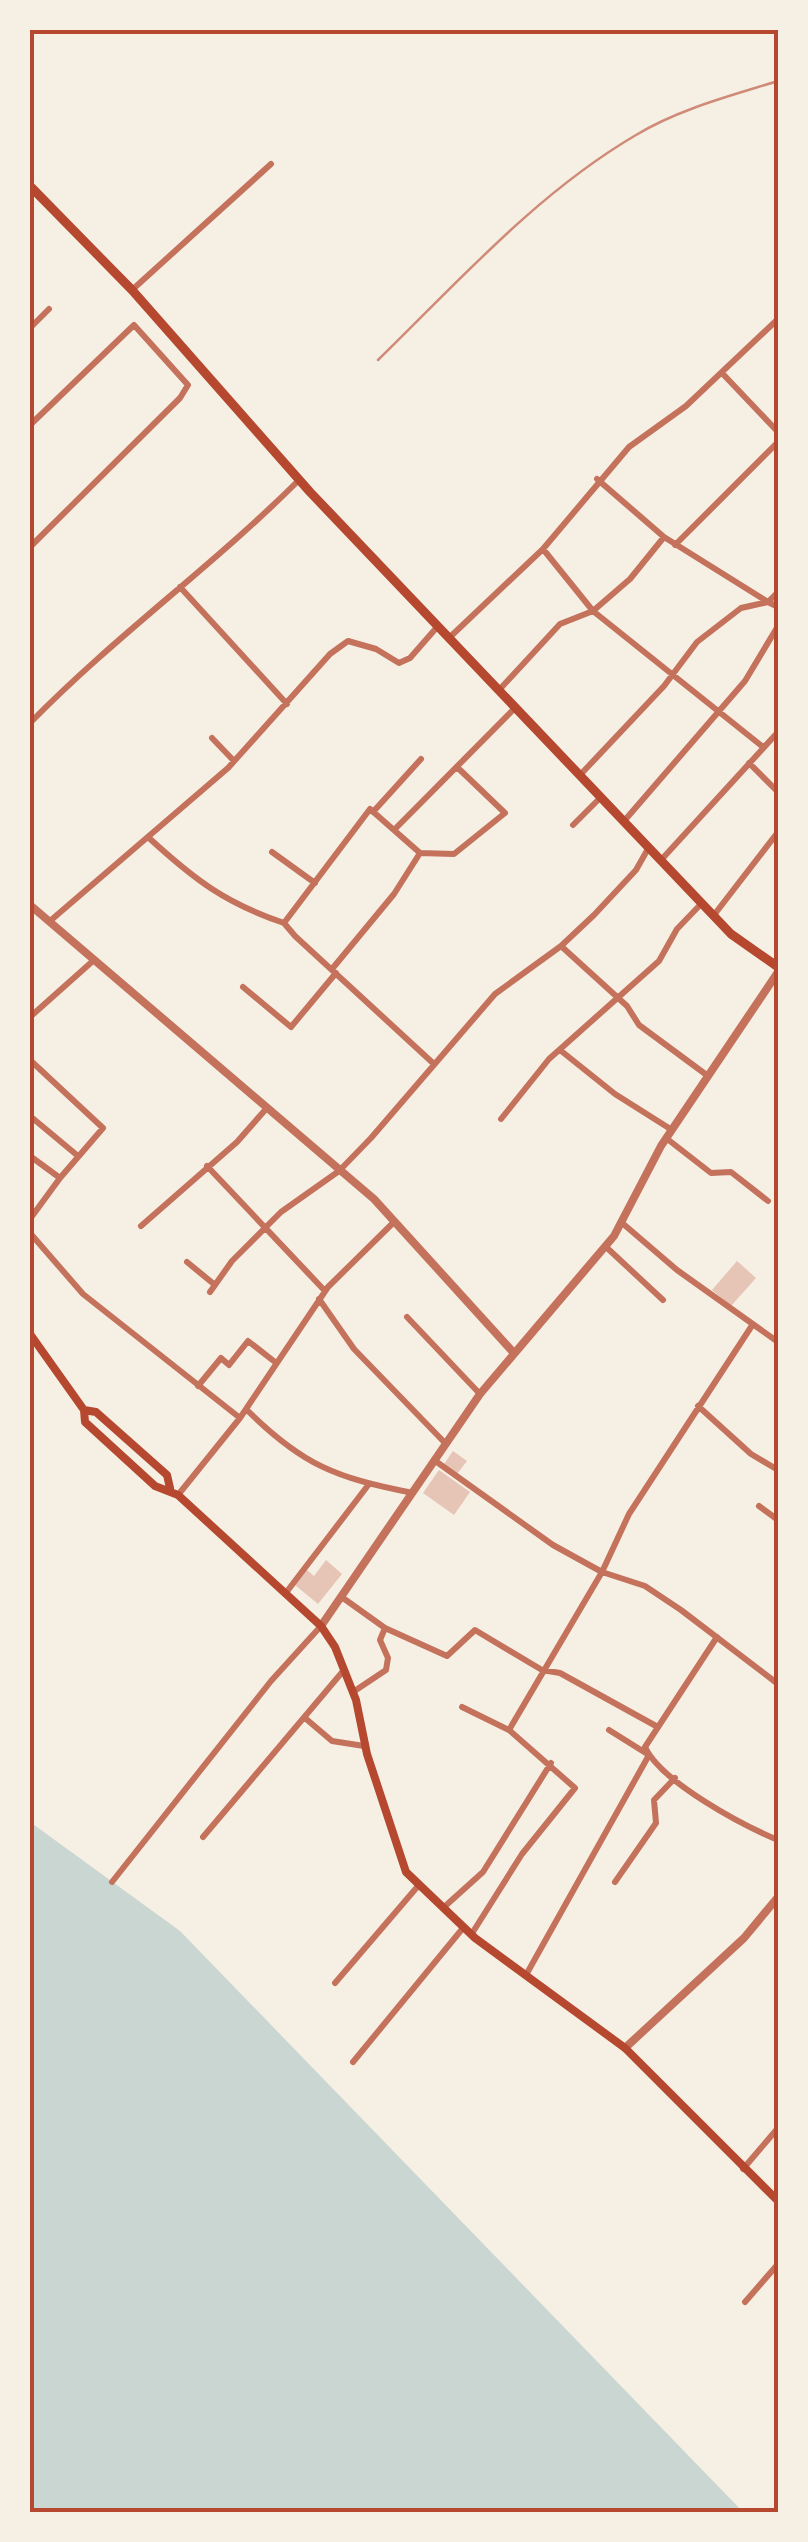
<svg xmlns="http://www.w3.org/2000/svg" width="808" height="2542" font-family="'Alegreya Sans',sans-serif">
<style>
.water{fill:#c9d6d2}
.building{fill:#e6c5b7}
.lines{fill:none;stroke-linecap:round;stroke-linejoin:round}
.minor{stroke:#c5725c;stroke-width:6}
.tertiary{stroke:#c5725c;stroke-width:8}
.secondary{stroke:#b5482f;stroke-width:8}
.primary{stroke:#b5482f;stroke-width:9}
.rail{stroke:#cf8b77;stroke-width:2.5}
.neatline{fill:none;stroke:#b5482f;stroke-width:4}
</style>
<rect width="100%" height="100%" fill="#f6efe4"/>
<path class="water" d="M 30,1822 L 180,1931 L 743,2512 L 30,2512 Z"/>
<path class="building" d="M 737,1261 L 756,1278 L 731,1306 L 712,1290 Z
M 453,1451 L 467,1461 L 457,1474 L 444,1464 Z
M 439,1470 L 470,1492 L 454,1515 L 423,1493 Z
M 326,1560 L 342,1574 L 318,1604 L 295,1585 L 307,1570 L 314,1576 Z"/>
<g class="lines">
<path class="minor" d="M 132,290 L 271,164
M 30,328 L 49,309
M 722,373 L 778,432
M 30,425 L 134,325 L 188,385 L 180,398 L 30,547
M 597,479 L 664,537 L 768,602 L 778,592
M 675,545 L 778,442
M 543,549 L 593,611 L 763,747
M 180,587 L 287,704
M 450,637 L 543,549 L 629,447 L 686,406 L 778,319
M 500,689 L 560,624 L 593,611 L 630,579 L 664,537
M 30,723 C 115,636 213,566 299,480
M 212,738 L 234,761
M 749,763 L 778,792
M 581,774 L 664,686 L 697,642 L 741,608 L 768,602 L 778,607
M 373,812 L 421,759
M 625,820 L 745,681 L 778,626
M 573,825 L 601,797
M 394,830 L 516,707
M 149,838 C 195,880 225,903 284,923
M 272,852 L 315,883
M 420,853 L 454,854 L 505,813 L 458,768
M 662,859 L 778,732
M 714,915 L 778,832
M 50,921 L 228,768 L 330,654 L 348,641 L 376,649 L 399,663 L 410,658 L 438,626
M 561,946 L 627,1006 L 639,1025 L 708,1076
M 332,969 L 394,894 L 420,853 L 370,809 L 284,923 L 295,936 L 434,1064
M 243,987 L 291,1027 L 336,973
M 30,1017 L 94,960
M 560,1050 L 615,1094 L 672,1130
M 30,1060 L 103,1128 L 60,1178 L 30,1156
M 30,1116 L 78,1156
M 501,1119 L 549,1059 L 659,961 L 677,929 L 701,904
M 666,1138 L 711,1173 L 731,1172 L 768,1201
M 207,1166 L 325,1291
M 30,1219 L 60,1178
M 621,1222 L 677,1270 L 778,1342
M 141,1226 L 237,1142 L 266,1109
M 30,1233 L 83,1294 L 240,1418
M 605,1246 L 663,1300
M 187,1262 L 215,1285
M 210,1292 L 232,1261 L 281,1212 L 339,1171 L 371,1138 L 495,994 L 561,946 L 594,915 L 636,870 L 649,847
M 319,1299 L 354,1349 L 446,1444
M 407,1317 L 480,1394
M 198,1386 L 221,1358 L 229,1365 L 248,1341 L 275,1362
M 698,1406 L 751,1454 L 778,1470
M 246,1409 C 302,1465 336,1478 413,1493
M 434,1460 L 553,1545 L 602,1572 L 645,1586 L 681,1610 L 778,1684
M 178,1495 L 240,1418 L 328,1287 L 394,1222
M 759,1506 L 778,1520
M 285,1594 L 369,1484
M 343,1598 L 385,1628 L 447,1656 L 475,1630 L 542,1670 L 560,1673 L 656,1726
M 717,1637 L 645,1747 C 661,1782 742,1825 778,1840
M 353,1692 L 386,1670 L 388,1658 L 380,1640 L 385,1628
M 462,1707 L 509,1730 L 575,1788 L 522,1854 L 471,1935
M 305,1718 L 332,1741 L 364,1746
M 509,1730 L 602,1572 L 629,1514 L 753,1324
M 203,1837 L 344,1670
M 112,1882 L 271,1681 L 321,1626
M 615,1882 L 656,1823 L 654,1800 L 675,1778
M 443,1908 L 483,1872 L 551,1763
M 526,1975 L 649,1755 L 609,1730
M 335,1983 L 418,1886
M 353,2062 L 463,1928
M 743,2169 L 778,2128
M 745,2302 L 778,2264"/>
<path class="tertiary" d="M 30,905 L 374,1199 L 513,1352
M 321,1626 L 480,1394 L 614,1236 L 661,1146 L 778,972
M 625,2048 L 744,1938 L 778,1897"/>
<path class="secondary" d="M 30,1334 L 84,1410 L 85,1422 L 155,1486 L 178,1495 L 321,1626 L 335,1647 L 356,1700 L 367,1754 L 406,1872 L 475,1938 L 625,2048 L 778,2201
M 84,1410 L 96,1412 L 167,1475 L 170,1488"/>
<path class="primary" d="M 30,186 L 132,290 L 310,492 L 731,934 L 778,967"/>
<path class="rail" d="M 378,360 C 459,281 537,193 636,135 C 679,109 730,96 778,81"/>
</g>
<rect width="808" height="2542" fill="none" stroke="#f6efe4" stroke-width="65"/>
<rect x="32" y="32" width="744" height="2478" class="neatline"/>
</svg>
